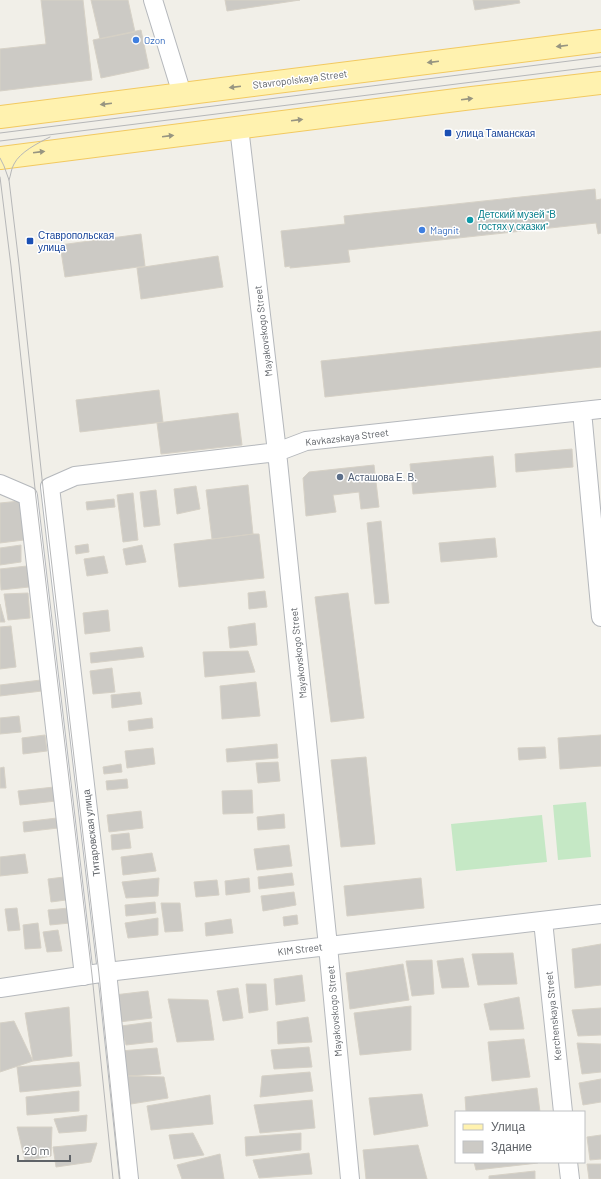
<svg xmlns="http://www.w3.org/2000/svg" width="601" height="1179" font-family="Barlow,sans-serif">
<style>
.garden{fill:#c5e8c5}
.building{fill:#cccac5;stroke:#d6d1c6}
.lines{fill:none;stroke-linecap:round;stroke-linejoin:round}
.minor-casing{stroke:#b5b8bc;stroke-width:20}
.major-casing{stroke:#f2c960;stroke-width:24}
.minor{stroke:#fff;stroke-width:18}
.major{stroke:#fff2af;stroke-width:22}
.tram{stroke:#b6b7b8;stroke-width:1}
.oneway{fill:#979581}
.shop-dot{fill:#3f7fe0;stroke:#fff;stroke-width:1.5}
.transit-dot{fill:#1a4fb4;stroke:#fff;stroke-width:1.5}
.culture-dot{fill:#0f9aa8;stroke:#fff;stroke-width:1.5}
.service-dot{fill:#5c6f8a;stroke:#fff;stroke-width:1.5}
.labels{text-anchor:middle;stroke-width:3;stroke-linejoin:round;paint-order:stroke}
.shop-label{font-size:10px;fill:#366cbe;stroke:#fff;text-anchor:start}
.street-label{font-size:10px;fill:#5f6368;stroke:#fff}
.transit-label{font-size:10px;fill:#164399;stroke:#fff;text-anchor:start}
.culture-label{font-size:10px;fill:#0d838f;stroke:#fff;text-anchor:start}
.service-label{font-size:10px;fill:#4e5e75;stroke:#fff;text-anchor:start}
</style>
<rect width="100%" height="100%" fill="#f1efe8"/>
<path class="garden" d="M 586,802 L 591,857 L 558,860 L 553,805 Z
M 542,815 L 547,862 L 456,871 L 451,824 Z"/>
<path class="building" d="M 41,0 L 83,0 L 92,80 L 0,91 L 0,49 L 46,44 Z
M 91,0 L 128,0 L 135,32 L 100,39 Z
M 225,0 L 300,0 L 227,11 Z
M 473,0 L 519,0 L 520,3 L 475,10 Z
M 141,30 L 149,68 L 101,78 L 93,40 Z
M 595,189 L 596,200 L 601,199 L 601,233 L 598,234 L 596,223 L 348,250 L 350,262 L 290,268 L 290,266 L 285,267 L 281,231 L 345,224 L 344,216 Z
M 141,234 L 145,266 L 65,277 L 60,245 Z
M 218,256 L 223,287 L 141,299 L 137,268 Z
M 601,331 L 601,367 L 325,397 L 321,361 Z
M 159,390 L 163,422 L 80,432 L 76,400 Z
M 238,413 L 242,445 L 161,454 L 157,423 Z
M 572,449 L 573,467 L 516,472 L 515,454 Z
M 493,456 L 496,487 L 413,494 L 410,464 Z
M 374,465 L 379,507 L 361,509 L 359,492 L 333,495 L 336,512 L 306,516 L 303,478 L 309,472 Z
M 248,485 L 253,534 L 212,539 L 206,490 Z
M 196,486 L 200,509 L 177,514 L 174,489 Z
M 156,490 L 160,525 L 144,527 L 140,492 Z
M 133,493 L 138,540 L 123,542 L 117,495 Z
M 114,499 L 115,507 L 87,510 L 86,502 Z
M 20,501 L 24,540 L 0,543 L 0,503 Z
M 381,521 L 389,603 L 375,604 L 367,523 Z
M 253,534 L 259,534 L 264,578 L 179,587 L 174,544 Z
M 495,538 L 497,557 L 441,562 L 439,543 Z
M 88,544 L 89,552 L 76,554 L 75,546 Z
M 21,545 L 21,562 L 0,565 L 0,548 Z
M 142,545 L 146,562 L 126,565 L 123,549 Z
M 104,556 L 108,573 L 87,576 L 84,559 Z
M 27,566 L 29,587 L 1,590 L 0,569 Z
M 265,591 L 267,607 L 249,609 L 248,593 Z
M 28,593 L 30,618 L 8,620 L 4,594 Z
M 348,593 L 364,718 L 331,722 L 315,597 Z
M 0,604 L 5,622 L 0,622 Z
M 108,610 L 110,631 L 85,634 L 83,613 Z
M 255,623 L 257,645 L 230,648 L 228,627 Z
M 11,626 L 16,667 L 0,669 L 0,627 Z
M 142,647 L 144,657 L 91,663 L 90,653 Z
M 248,651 L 255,672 L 205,677 L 203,652 Z
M 112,668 L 115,692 L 93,694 L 90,671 Z
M 41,680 L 42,691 L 0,696 L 0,685 Z
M 256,682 L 260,716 L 222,719 L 220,686 Z
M 140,692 L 142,704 L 112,708 L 111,695 Z
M 19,716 L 21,732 L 0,734 L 0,718 Z
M 152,718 L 153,728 L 129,731 L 128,721 Z
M 45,735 L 47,751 L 23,754 L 22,738 Z
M 601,735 L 601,766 L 560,769 L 558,738 Z
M 277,744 L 278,758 L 227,762 L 226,749 Z
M 545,747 L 546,758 L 519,760 L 518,748 Z
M 153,748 L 155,764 L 127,768 L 125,751 Z
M 366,757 L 375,844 L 341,847 L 331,760 Z
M 278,762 L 280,781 L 258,783 L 256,763 Z
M 121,764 L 122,772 L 104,774 L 103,767 Z
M 4,767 L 6,788 L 0,788 L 0,768 Z
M 127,779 L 128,788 L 107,790 L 106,781 Z
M 54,787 L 56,801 L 20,805 L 18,791 Z
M 252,790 L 253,813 L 223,814 L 222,791 Z
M 141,811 L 143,828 L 109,832 L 107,815 Z
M 284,814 L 285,828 L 258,830 L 257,817 Z
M 57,818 L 58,828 L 24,832 L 23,822 Z
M 129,833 L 131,848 L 112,850 L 111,835 Z
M 289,845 L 292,866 L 257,870 L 254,849 Z
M 152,853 L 156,871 L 123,875 L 121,857 Z
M 25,854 L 28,873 L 0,876 L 0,857 Z
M 292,873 L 294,885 L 259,889 L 258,877 Z
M 64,877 L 66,900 L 51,902 L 48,879 Z
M 159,878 L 158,896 L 126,898 L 122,882 Z
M 249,878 L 250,892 L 226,895 L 225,881 Z
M 421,878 L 424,908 L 347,916 L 344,886 Z
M 217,880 L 219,895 L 196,897 L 194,882 Z
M 294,892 L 296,905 L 263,911 L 261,896 Z
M 155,902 L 156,913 L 126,916 L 125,905 Z
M 161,903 L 180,903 L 183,931 L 165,932 Z
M 17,908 L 20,930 L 8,931 L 5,909 Z
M 69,908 L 70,923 L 50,925 L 48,910 Z
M 297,915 L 298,924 L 284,926 L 283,917 Z
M 158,918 L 158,935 L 128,938 L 125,923 Z
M 231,919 L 233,933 L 206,936 L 205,923 Z
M 38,923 L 41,948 L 25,949 L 23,925 Z
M 58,930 L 62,951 L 47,952 L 43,932 Z
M 601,944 L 601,985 L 575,988 L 572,949 Z
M 513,953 L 517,984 L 478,985 L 472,954 Z
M 463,958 L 469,987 L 442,988 L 437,961 Z
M 432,960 L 434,994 L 412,996 L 406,961 Z
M 403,964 L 409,1000 L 350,1009 L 346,973 Z
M 302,975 L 305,1001 L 276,1005 L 274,979 Z
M 246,984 L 266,984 L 268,1010 L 249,1013 Z
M 238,988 L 243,1018 L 223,1021 L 217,991 Z
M 148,991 L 152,1018 L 119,1022 L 114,995 Z
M 519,997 L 524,1029 L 490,1030 L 484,1004 Z
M 168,999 L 208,1000 L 214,1040 L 177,1042 Z
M 411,1006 L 411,1050 L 360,1055 L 354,1013 Z
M 69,1007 L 72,1056 L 33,1061 L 25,1013 Z
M 601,1008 L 601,1035 L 578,1036 L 572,1010 Z
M 308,1017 L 312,1042 L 278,1044 L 277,1022 Z
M 14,1021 L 33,1061 L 0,1072 L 0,1023 Z
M 151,1022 L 153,1042 L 126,1045 L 121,1026 Z
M 524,1039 L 530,1077 L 492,1081 L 488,1042 Z
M 577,1043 L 601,1044 L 601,1072 L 582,1074 Z
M 309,1047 L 312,1067 L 274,1069 L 271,1050 Z
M 157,1048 L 161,1074 L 127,1076 L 120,1051 Z
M 79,1062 L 81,1086 L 20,1092 L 17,1067 Z
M 310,1072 L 313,1091 L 260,1097 L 262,1076 Z
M 127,1076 L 164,1077 L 168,1098 L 131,1104 Z
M 601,1079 L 601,1102 L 583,1105 L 579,1083 Z
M 537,1088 L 540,1112 L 466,1112 L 465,1097 Z
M 79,1091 L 79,1111 L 27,1115 L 26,1097 Z
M 422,1094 L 428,1126 L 374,1135 L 369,1098 Z
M 210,1095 L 213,1124 L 151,1130 L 147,1106 Z
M 312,1100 L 315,1128 L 260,1133 L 254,1105 Z
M 87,1115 L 86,1131 L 59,1133 L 54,1119 Z
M 17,1127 L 52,1127 L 51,1156 L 25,1161 Z
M 193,1133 L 204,1155 L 174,1159 L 169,1135 Z
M 301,1133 L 301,1150 L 246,1156 L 245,1137 Z
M 601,1135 L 601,1159 L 590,1160 L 587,1137 Z
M 97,1143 L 91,1162 L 56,1167 L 53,1147 Z
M 418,1145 L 427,1179 L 366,1179 L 363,1150 Z
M 309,1153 L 312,1174 L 259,1178 L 253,1160 Z
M 220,1154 L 224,1179 L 182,1179 L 177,1165 Z
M 474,1162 L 537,1162 L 538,1163 L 476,1170 Z
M 587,1164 L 601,1164 L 601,1179 L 589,1179 Z
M 535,1171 L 535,1179 L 489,1179 L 489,1176 Z"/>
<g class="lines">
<defs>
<path id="minor" d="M 153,0 L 182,94
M 239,127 L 277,452 L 328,946 L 350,1179
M 582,411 L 601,617
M 0,484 L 28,496 L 84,976
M 543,921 L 563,1112
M 0,988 L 107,972 L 601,914
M 568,1162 L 570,1179
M 129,1179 L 107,972 L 50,487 L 75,476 L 277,452 L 306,441 L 601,409"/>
<path id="major" d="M 0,117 L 601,41
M 0,158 L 472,98 L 601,83"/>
</defs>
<use href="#minor" class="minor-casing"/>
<use href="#major" class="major-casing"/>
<use href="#minor" class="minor"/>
<use href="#major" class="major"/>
<path class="tram" d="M 0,133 L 601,57
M 0,141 L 601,66
M 0,158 L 4,166 L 9,180 L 19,264 L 44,497 L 99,974 L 120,1179
M 0,177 L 11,266 L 36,498 L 92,975 L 113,1179
M 9,180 C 11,175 11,169 14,164 C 20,152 38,143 50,137"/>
</g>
<defs><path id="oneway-solid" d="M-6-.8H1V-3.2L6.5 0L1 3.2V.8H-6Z"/></defs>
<g class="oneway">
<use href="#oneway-solid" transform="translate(562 46) rotate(173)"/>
<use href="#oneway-solid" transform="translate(433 62) rotate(173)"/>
<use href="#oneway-solid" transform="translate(235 87) rotate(173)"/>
<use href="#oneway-solid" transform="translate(467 99) rotate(-7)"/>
<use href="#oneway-solid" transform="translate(106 104) rotate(173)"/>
<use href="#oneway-solid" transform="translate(297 120) rotate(-7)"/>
<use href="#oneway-solid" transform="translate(168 136) rotate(-7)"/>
<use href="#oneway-solid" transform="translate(39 152) rotate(-7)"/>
</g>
<g class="shop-dot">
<circle cx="136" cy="40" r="4"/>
<circle cx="422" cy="230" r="4"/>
</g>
<g class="transit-dot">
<rect x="444" y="129" width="8" height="8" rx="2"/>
<rect x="26" y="237" width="8" height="8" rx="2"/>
</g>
<circle class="culture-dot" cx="470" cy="220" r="4"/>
<circle class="service-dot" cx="340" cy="477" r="4"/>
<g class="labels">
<g class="shop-label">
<text x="144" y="44">Ozon</text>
<text x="430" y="234">Magnit</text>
</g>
<g class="street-label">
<text transform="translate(300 79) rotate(-7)" y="4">Stavropolskaya Street</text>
<text transform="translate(263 331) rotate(-97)" y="4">Mayakovskogo Street</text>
<text transform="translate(347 437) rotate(-7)" y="4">Kavkazskaya Street</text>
<text transform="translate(298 653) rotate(-96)" y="4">Mayakovskogo Street</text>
<text transform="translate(91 833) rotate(-97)" y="4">Титаровская улица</text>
<text transform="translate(300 949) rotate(-7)" y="4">KIM Street</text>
<text transform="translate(334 1011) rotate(-95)" y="4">Mayakovskogo Street</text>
<text transform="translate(553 1016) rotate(-96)" y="4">Kerchenskaya Street</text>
</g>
<g class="transit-label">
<text x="456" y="137">улица Таманская</text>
<text x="38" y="239">Ставропольская<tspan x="38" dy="12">улица</tspan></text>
</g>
<g class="culture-label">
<text x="478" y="218">Детский музей "В<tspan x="478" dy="12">гостях у сказки"</tspan></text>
</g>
<g class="service-label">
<text x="348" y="481">Асташова Е. В.</text>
</g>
</g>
<rect x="455" y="1111" width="130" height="52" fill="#ffffff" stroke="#bfc1c3"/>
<rect x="463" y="1124" width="20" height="6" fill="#fff2af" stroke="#bfc1c3"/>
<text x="491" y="1131" font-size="12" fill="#5f6368">Улица</text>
<rect x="463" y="1141" width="20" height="12" fill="#cccac5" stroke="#bfc1c3"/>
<text x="491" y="1151" font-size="12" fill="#5f6368">Здание</text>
<path d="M18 1155v6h52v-6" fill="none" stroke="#5f6368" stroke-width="2"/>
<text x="24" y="1155" font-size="12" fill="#5f6368" stroke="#ffffff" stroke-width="3" paint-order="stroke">20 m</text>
</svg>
